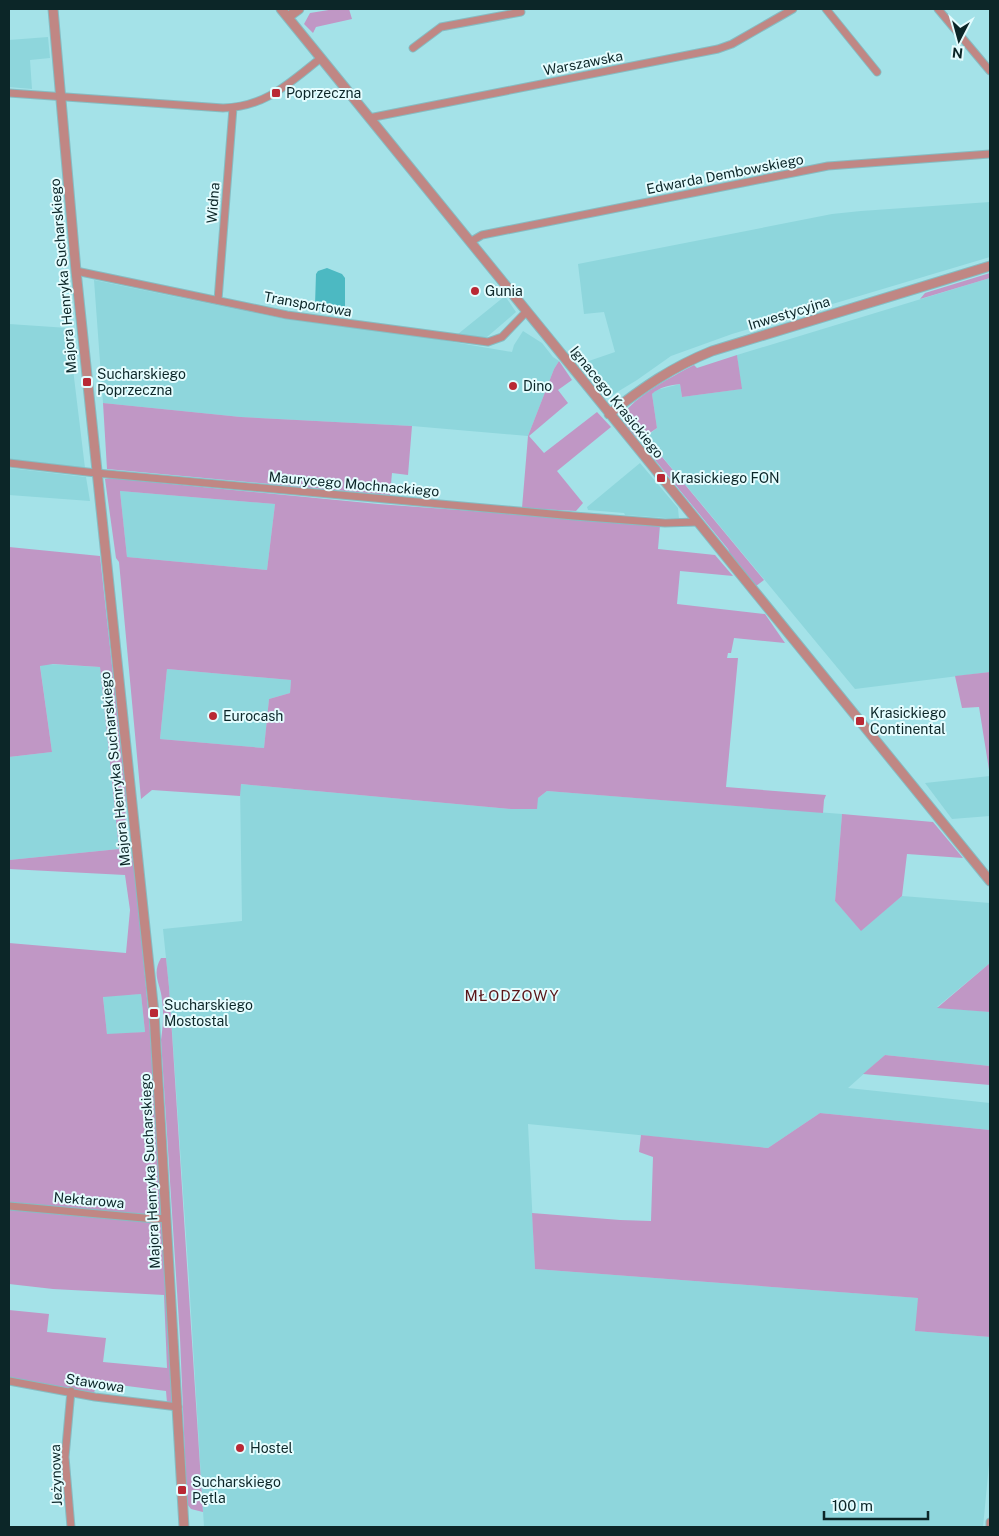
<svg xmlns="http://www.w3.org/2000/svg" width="999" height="1536" font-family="'Public Sans',sans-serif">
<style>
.built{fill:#8ed6dc}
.green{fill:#c097c5;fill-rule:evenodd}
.water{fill:#4cb9c2}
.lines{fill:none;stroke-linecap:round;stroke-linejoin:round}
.minor-casing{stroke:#86bcc2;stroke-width:9}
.tertiary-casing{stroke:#86bcc2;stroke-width:11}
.minor{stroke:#c08784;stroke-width:7}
.tertiary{stroke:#c08784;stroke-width:9}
.poi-dot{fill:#b92834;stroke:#e4fcfe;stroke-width:2}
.labels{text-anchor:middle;stroke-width:4;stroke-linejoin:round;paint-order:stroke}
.street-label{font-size:14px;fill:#0c2628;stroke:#e4fcfe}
.poi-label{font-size:14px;fill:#0c2628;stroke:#e4fcfe;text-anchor:start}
.neighbourhood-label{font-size:15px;letter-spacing:1px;fill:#5a1518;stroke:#e4fcfe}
</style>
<rect width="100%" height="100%" fill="#a4e2e8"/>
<path class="built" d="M 48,37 L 50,58 L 30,60 L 32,89 L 9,87 L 9,40 Z
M 990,202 L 990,257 L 732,334 L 671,356 L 637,380 L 609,397 L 583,363 L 615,352 L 604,312 L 584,314 L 578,264 L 832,214 L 861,211 Z
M 990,278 L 990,672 L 855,689 L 646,437 L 657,428 L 652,394 L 656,390 L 680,384 L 682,397 L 741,389 L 737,355 Z
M 94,280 L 284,319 L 418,336 L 512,352 L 514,345 L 523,331 L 542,343 L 553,357 L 559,361 L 554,369 L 528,436 L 412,426 L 241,417 L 103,403 Z
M 505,296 L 516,312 L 487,337 L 478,338 L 458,334 Z
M 9,324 L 68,328 L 85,468 L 9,459 Z
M 640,463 L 678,508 L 679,519 L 625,515 L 624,513 L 588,510 L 587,507 Z
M 9,468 L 86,477 L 90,501 L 9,495 Z
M 120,491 L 275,504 L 267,570 L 127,557 Z
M 47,664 L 100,667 L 119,849 L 9,860 L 9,757 L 52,752 L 40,665 Z
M 167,669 L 291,680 L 290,693 L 269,699 L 264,748 L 160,739 Z
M 990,776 L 990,816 L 952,819 L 925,783 Z
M 240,784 L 511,809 L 538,798 L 547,791 L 842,814 L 835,901 L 861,930 L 902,896 L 990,903 L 990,963 L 937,1007 L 990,1012 L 990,1066 L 885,1055 L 848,1088 L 990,1103 L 990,1130 L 820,1113 L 768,1148 L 528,1124 L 535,1269 L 919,1298 L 916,1331 L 990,1337 L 990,1454 L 983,1527 L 204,1527 L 189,1280 L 169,987 L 163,929 L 242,921 Z
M 141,994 L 145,1032 L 107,1035 L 103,996 Z"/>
<path class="green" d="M 335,9 L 349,9 L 352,19 L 316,27 L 313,33 L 304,24 L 310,13 Z
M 990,273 L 990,278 L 920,299 L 925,293 Z
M 737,355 L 742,389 L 682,397 L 680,384 C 671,385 659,387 652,394 L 657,428 L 641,439 C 635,437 631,432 627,426 C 625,423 623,420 624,415 C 630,399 678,373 694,365 L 697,368 Z
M 559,361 L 572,380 L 558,390 L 568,403 L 529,436 L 544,453 L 597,412 L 611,427 L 557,471 L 583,503 L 576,511 L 522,508 L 528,436 L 554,369 Z
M 103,403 L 241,417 L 412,426 L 408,475 L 392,473 L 390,495 L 107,469 Z
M 653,446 L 764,580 L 756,586 L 731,556 L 728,549 L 651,455 Z
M 110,478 L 378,504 L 660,525 L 658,549 L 715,555 L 733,576 L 680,571 L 677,604 L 765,614 L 785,643 L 734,638 L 731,653 L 728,653 L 727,658 L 738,658 L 726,787 L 826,795 L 824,800 L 823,813 L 547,791 L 538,798 L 537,809 L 511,809 L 241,784 L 240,796 L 152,790 L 141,799 L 119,562 L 116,558 L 105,479 ZM 120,491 L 275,504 L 267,570 L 127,557 ZM 167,669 L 291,680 L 290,693 L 269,699 L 264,748 L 160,739 Z
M 9,547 L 100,556 L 126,793 C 124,819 127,843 135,868 L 150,1031 L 173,1402 L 167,1403 L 166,1391 L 96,1382 L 94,1394 L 9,1379 L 9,1310 L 49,1314 L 47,1332 L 106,1338 L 103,1362 L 167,1368 L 164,1295 L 53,1289 L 9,1284 L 9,943 L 126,953 L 130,910 L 125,875 L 9,869 L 9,860 L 119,849 L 100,667 L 53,664 L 40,666 L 52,752 L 9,757 ZM 141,994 L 145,1032 L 107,1034 L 103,997 Z
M 990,672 L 990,776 L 979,707 L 962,708 L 955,676 Z
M 842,814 L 933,822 L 963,858 L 907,854 L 902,896 L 861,931 L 835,901 Z
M 161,958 L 166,958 L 169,987 L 203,1512 L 191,1509 L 187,1504 L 180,1338 L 161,1040 C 163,1026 164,1014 162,1000 C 161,984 151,975 161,958 Z
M 990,963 L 990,1012 L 937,1008 Z
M 885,1055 L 990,1066 L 990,1085 L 863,1074 Z
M 820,1113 L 990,1130 L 990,1337 L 915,1331 L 918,1298 L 535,1269 L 532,1213 L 620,1220 L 651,1221 L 653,1157 L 639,1152 L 641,1135 L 768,1148 Z"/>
<path class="water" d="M 327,268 L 342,274 L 345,278 L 345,307 L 342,310 L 320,310 L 315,305 L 316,274 L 318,271 Z"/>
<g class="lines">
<defs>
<path id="minor" d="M 826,9 L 877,72
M 938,9 L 990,71
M 413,48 L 441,27 L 521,12 L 520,9
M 9,93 L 223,108 C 266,107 289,83 321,58
M 369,118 L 718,49 L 732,44 L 793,9
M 470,242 L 482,235 L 828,166 L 990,154
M 76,271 L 287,315 L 488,342 L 502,337 L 526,312
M 218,300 L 233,108
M 9,463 L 96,473 L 574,516 L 665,523 L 698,522
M 9,1206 L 155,1219 L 166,1218
M 9,1381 L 95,1397 L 178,1407
M 71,1391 L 65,1457 L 71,1527
M 990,1527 L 990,1522"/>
<path id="tertiary" d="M 53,9 L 76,271 L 154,1013 L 184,1527
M 281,9 L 990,881
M 288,17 L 299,9
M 609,414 C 642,388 672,367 712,351 L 990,266"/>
</defs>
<use href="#minor" class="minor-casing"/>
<use href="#tertiary" class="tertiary-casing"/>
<use href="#minor" class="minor"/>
<use href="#tertiary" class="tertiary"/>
</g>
<g class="poi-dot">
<rect x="271" y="88" width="10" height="10" rx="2.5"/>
<circle cx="475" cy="291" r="5"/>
<rect x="82" y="377" width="10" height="10" rx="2.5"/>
<circle cx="513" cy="386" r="5"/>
<rect x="656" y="473" width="10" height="10" rx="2.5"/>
<circle cx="213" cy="716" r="5"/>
<rect x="855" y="716" width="10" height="10" rx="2.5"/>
<rect x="149" y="1008" width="10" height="10" rx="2.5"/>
<circle cx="240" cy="1448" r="5"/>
<rect x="177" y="1485" width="10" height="10" rx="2.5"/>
</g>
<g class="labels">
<g class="street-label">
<text transform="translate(583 63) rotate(-11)" y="5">Warszawska</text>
<text transform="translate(725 174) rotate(-11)" y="5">Edwarda Dembowskiego</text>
<text transform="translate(213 203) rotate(-86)" y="5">Widna</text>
<text transform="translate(63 276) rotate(-95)" y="5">Majora Henryka Sucharskiego</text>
<text transform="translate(308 304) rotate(10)" y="5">Transportowa</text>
<text transform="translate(789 313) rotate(-17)" y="5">Inwestycyjna</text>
<text transform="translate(617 402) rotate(51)" y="5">Ignacego Krasickiego</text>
<text transform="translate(354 484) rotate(5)" y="5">Maurycego Mochnackiego</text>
<text transform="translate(115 769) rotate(-96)" y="5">Majora Henryka Sucharskiego</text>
<text transform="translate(150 1171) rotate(-93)" y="5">Majora Henryka Sucharskiego</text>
<text transform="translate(89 1200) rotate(5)" y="5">Nektarowa</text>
<text transform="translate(95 1383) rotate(9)" y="5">Stawowa</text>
<text transform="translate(56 1475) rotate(-92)" y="5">Jeżynowa</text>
</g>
<g class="poi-label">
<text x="286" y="98">Poprzeczna</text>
<text x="485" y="296">Gunia</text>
<text x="97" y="379">Sucharskiego<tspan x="97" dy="16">Poprzeczna</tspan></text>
<text x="523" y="391">Dino</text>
<text x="671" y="483">Krasickiego FON</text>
<text x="870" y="718">Krasickiego<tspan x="870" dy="16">Continental</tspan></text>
<text x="223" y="721">Eurocash</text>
<text x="164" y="1010">Sucharskiego<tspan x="164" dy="16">Mostostal</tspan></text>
<text x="250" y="1453">Hostel</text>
<text x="192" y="1487">Sucharskiego<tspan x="192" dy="16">Pętla</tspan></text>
</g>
<g class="neighbourhood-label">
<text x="512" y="1001">MŁODZOWY</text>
</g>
</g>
<rect width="999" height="1536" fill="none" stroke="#0c2628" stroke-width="20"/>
<g transform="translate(959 40) rotate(186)" stroke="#e4fcfe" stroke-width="4" paint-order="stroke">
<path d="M0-4L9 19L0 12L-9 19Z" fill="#0c2628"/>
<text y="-8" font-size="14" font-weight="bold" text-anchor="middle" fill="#0c2628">N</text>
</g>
<path d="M824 1511v8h104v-8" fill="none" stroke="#0c2628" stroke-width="2.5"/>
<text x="832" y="1511" font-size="15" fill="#0c2628" stroke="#e4fcfe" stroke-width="4" paint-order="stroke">100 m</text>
</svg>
